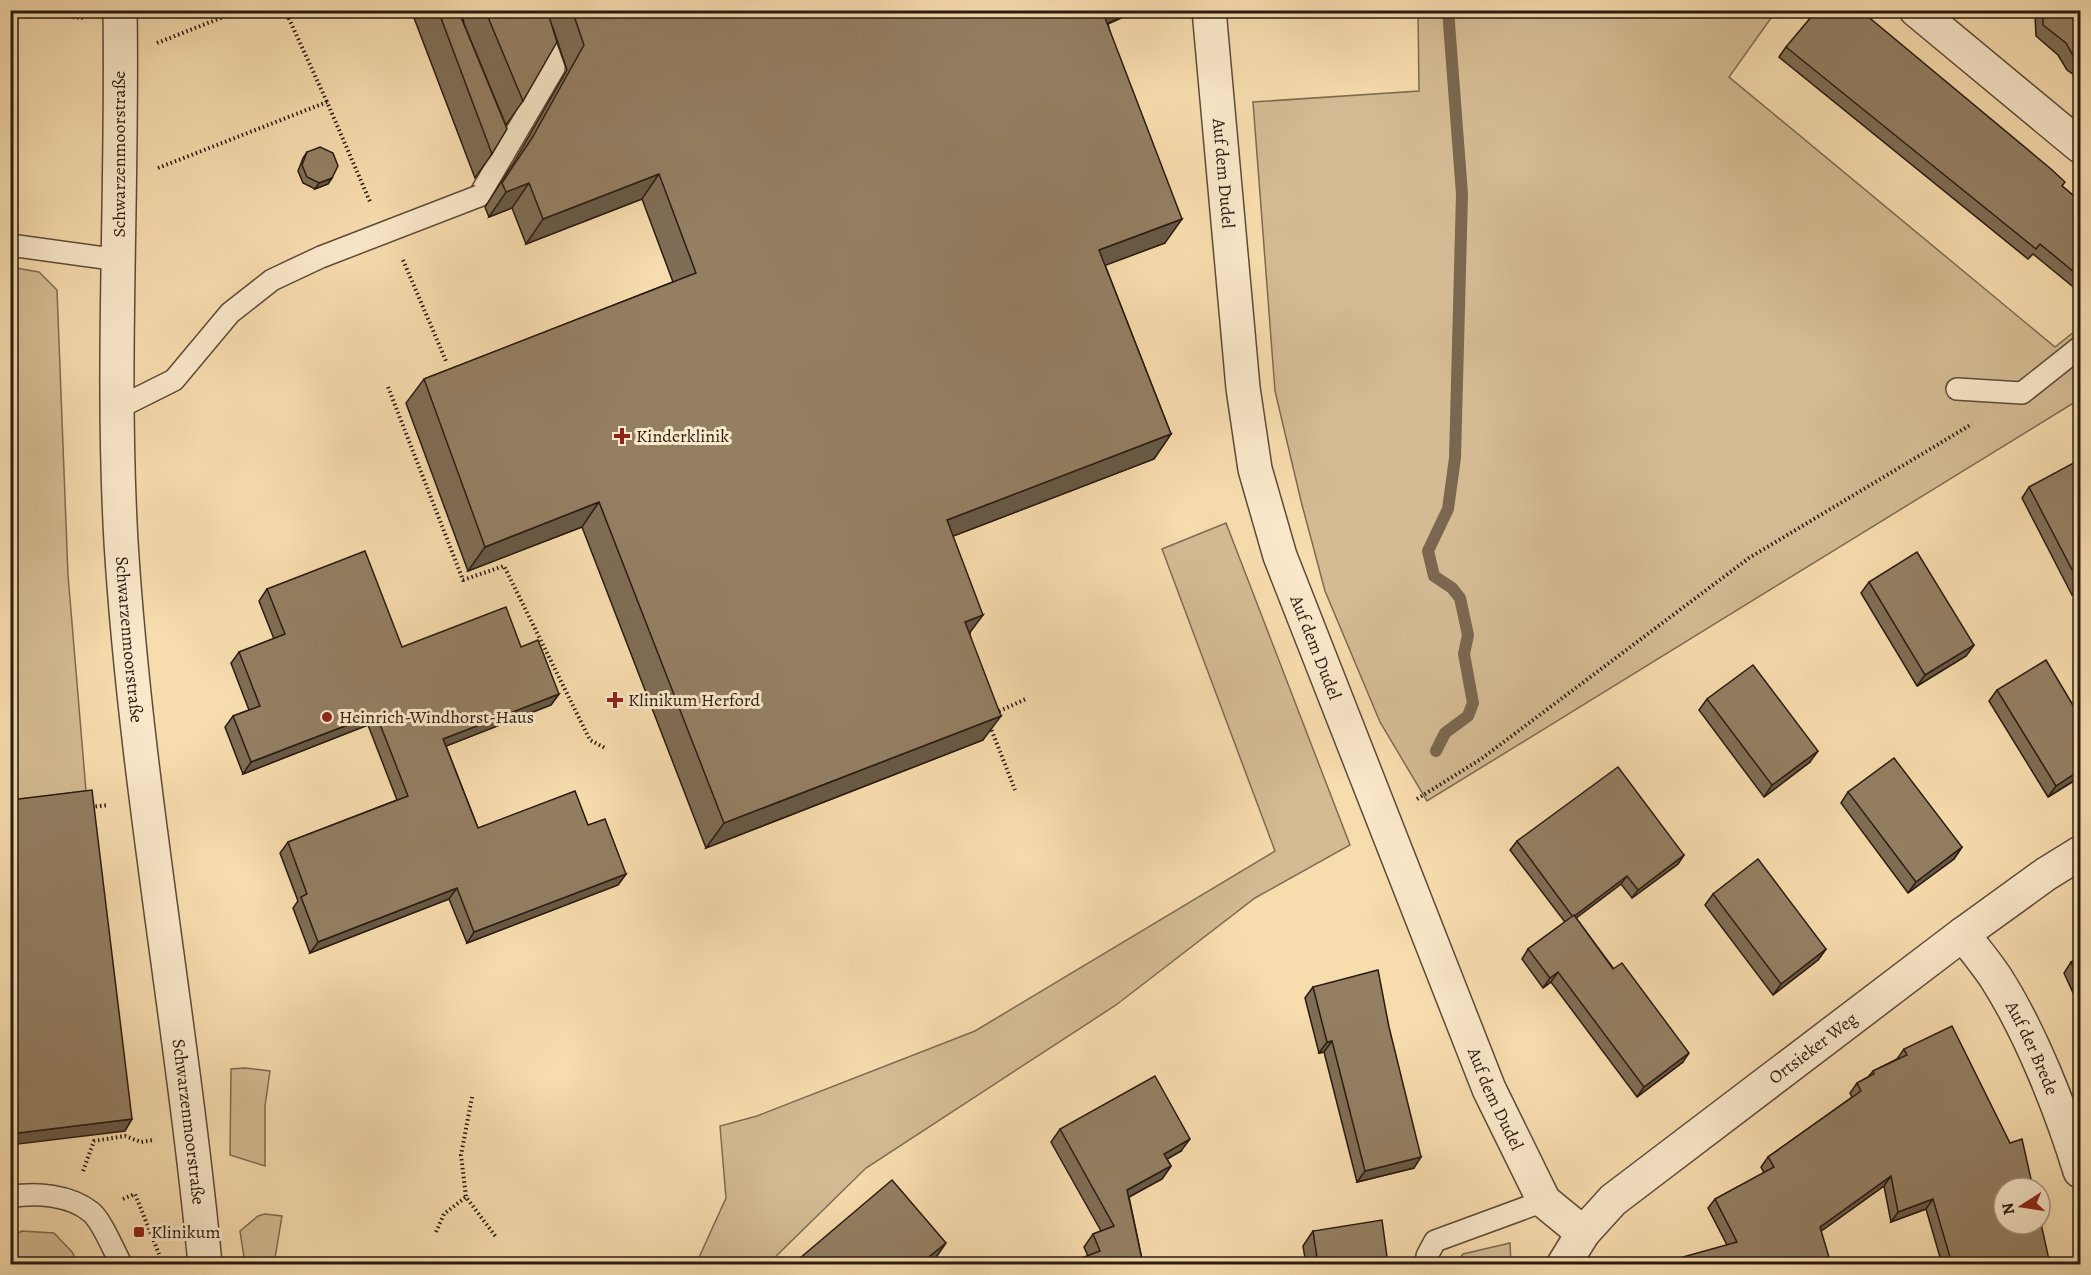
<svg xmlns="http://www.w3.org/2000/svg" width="2091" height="1275" viewBox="0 0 2091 1275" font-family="Alegreya,serif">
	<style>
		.green { fill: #d4bb93; stroke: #7e6b52; stroke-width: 1.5 }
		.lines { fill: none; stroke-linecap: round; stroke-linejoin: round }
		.stream { stroke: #7b6750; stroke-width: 12 }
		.lane-casing { stroke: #5c4b39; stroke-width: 24 }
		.street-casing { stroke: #5c4b39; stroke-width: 36 }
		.path { stroke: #291b12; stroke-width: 4; stroke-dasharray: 1.5 3; stroke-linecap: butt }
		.lane { stroke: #fae8ca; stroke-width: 21 }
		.street { stroke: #fae8ca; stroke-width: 33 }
		.lane-bridge-casing { stroke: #5c4b39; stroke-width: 24; stroke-linecap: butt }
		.lane-bridge { stroke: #fae8ca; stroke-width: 21 }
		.wall { fill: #7f6d55; stroke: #291b12; stroke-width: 1.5 }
		.shaded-wall { fill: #685945; stroke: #291b12; stroke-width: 1.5 }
		.building { fill: #947f63; stroke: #291b12; stroke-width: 1.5 }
		.poi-dot { fill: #8f2418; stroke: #fae8ca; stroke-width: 2 }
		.labels { text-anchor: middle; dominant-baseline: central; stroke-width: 6; stroke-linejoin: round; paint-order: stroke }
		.street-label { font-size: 18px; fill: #291b12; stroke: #fae8ca }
		.poi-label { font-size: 18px; fill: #291b12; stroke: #fae8ca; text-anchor: start }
	</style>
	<rect width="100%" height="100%" fill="#f7dcae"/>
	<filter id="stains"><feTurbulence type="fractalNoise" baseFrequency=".00333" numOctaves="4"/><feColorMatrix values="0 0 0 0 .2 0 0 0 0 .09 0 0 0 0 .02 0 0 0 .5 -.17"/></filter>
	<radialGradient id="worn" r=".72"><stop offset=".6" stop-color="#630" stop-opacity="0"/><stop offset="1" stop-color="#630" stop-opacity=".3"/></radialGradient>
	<!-- green -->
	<g class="green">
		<polygon points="1418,11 1776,11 1729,77 2055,347 2080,327 2080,399 1427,801 1380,722 1325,591 1301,501 1275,391 1253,102 1419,91"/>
		<polygon points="10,267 39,272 57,290 68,575 86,791 11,800"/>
		<polygon points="1226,523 1350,845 1255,898 1116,1005 866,1168 768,1264 696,1264 726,1198 720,1126 757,1116 975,1031 1275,851 1162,549"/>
		<polygon points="245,1068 270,1071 265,1106 265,1166 230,1155 231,1069"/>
		<polygon points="265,1214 282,1216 274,1264 245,1264 240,1231 258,1216"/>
		<polygon points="22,1231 54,1233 72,1252 78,1264 11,1264 11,1236"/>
		<polygon points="1510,1243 1511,1264 1455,1264 1463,1254"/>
	</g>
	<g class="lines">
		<!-- stream -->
		<polyline class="stream" points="1436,751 1445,733 1468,716 1473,703 1464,654 1468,635 1460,598 1452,588 1434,576 1428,551 1448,509 1455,458 1462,194 1448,10"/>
		<!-- lane casing -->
		<g class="lane-casing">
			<g id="lane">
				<polyline points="479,196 554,68 533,10"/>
				<polyline points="10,245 119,260"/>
				<polyline points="1957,389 2022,393 2080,347"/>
				<polyline points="116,409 174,380 230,313 272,280 321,257"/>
				<path d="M10,1197C36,1192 70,1195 91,1212C102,1221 114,1251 121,1264"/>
				<polyline points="1427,1264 1427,1256 1435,1241 1544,1201"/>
			</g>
		</g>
		<!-- street casing -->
		<g class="street-casing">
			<g id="street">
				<path id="s1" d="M120,10C123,188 111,365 121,542C136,784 182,1023 205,1264"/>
				<path id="s2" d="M1209,10L1243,388L1255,469L1280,556L1489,1089L1544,1201L1583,1233"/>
				<polyline points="1916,10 2080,146"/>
				<path id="s3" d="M1963,934C1974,949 1986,963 1996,978C2031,1033 2061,1109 2080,1171"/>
				<path id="s4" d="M1564,1264L1583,1233L1613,1200L1963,934L2046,874L2080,853"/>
			</g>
		</g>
		<!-- path -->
		<g class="path">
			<polyline points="285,10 327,102"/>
			<polyline points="10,11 83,18"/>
			<polyline points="157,43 241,10"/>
			<polyline points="158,168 327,102 371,204"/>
			<polyline points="403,260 446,361"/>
			<polyline points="388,387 463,580 504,566 590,740 605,748"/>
			<polyline points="995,713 1026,699"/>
			<polyline points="990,726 1015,790"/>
			<polyline points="1417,799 1481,759 1749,558 1972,424"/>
			<polyline points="91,807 108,805"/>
			<polyline points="472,1097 461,1155 466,1197 496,1237"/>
			<polyline points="83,1171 94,1141 125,1136 141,1142 154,1140"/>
			<polyline points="123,1199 135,1194 163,1264"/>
			<polyline points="436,1232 444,1214 466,1197"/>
		</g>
		<!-- lane -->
		<use href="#lane" class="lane"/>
		<!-- street -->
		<use href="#street" class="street"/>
		<!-- lane-bridge casing -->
		<g class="lane-bridge-casing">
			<polyline id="lane-bridge" points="321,257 479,196"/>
		</g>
		<!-- lane-bridge -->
		<use href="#lane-bridge" class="lane-bridge"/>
	</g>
	<!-- wall -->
	<g class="wall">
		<polygon points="411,10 458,10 492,154 475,178"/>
		<polygon points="462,10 1139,10 1108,24 1165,243 1105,265 1171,434 1154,459 953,536 970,633 983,740 706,848 582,527 468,571 406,403 424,379 673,282 642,199 526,244 512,208 489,217 485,207 514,162 567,70 553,28 523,101 506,125 464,24"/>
		<polygon points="2037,10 2080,10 2080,79 2067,70 2058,55 2036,36 2035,14"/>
		<polygon points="1786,47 2062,186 2080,201 2080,286 2077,290 2033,254 2028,259 1779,57"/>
		<polygon points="307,152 332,178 328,184 315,189 303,183 298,171 303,158"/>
		<polygon points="2080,463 2080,590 2072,595 2022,498 2029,487"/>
		<polygon points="1869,582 1974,645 1966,656 1917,686 1861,593"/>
		<polygon points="267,589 402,647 521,647 559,694 551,705 446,746 478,828 588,825 626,874 618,885 467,943 449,899 310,953 293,908 298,901 280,853 288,842 397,800 368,725 243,774 225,727 233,716 249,710 231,663 239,652 274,639 259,601"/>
		<polygon points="1997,690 2080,717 2080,777 2048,797 1989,701"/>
		<polygon points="1707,699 1810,762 1764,797 1699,710"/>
		<polygon points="1848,792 1962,847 1954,859 1908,893 1841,803"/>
		<polygon points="1517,841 1684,855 1678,864 1632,898 1621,884 1576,918 1683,1062 1637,1097 1551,982 1543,988 1522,959 1528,949 1565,922 1510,850"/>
		<polygon points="1713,894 1826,949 1818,960 1773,995 1705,905"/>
		<polygon points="2080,958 2080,1008 2064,973 2071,962"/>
		<polygon points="1313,987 1414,1168 1357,1182 1324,1052 1319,1053 1305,998"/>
		<polygon points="1904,1049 2050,1264 1942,1264 1926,1209 1891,1222 1884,1186 1821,1231 1727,1245 1708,1208 1715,1199 1764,1173 1761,1167 1768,1157 1852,1097 1850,1093 1857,1083 1868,1077 1873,1071 1897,1059"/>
		<polygon points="1060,1129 1181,1151 1167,1159 1171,1166 1162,1179 1129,1197 1143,1264 1088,1256 1084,1247 1093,1234 1101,1231 1051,1142"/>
		<polygon points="1313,1231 1388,1264 1306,1264 1303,1246"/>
	</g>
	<!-- shaded-wall -->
	<g class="shaded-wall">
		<polygon points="1100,10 1139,10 1084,33"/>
		<polygon points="659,174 642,199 526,244 543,219"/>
		<polygon points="332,178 328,184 315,189 319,183"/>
		<polygon points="529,183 512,208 489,217 506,192"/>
		<polygon points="1182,219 1165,243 1082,274 1099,250"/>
		<polygon points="1171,434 1154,459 930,545 947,520"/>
		<polygon points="599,502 582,527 468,571 485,547"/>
		<polygon points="2079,583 2080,583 2080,590 2072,595"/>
		<polygon points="983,615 965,639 965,622"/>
		<polygon points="1974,645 1966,656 1917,686 1925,675"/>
		<polygon points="559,694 551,705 436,750 443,739"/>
		<polygon points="376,714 368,725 243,774 251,762"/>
		<polygon points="1001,716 983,740 706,848 724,823"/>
		<polygon points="1818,751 1810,762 1764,797 1772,785"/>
		<polygon points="2080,770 2080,777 2048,797 2056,786"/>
		<polygon points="1962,847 1954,859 1908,893 1916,882"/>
		<polygon points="1684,855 1678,864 1632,898 1638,890"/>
		<polygon points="626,874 618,885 467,943 474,932"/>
		<polygon points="1627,876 1621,884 1567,925 1573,917"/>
		<polygon points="457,888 449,899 310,953 318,942"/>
		<polygon points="1826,949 1818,960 1773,995 1781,984"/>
		<polygon points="1558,972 1551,982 1543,988 1550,978"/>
		<polygon points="1332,1041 1324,1052 1319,1053 1327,1042"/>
		<polygon points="1689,1053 1683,1062 1637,1097 1644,1087"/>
		<polygon points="132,1119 125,1131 10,1145 10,1134"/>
		<polygon points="1190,1139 1181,1151 1155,1166 1164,1154"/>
		<polygon points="1421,1157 1414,1168 1357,1182 1365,1171"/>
		<polygon points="1171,1166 1162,1179 1118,1203 1127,1190"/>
		<polygon points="1891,1176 1884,1186 1813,1237 1820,1227"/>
		<polygon points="1933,1199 1926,1209 1891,1222 1898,1212"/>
		<polygon points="946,1243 935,1259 928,1264 920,1264"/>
	</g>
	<!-- building -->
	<g class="building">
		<polygon points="438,10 458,10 507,129 492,154"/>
		<polygon points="485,10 547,10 557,42 523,101"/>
		<polygon points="572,10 1102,10 1182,219 1099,250 1171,434 947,520 983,615 965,622 1001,716 724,823 599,502 485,547 424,379 696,273 659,174 543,219 529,183 506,192 502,183 532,138 584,45"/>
		<polygon points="1817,10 1860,10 2051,169 2065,182 2062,186 2080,201 2080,277 2040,244 2036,249 1786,47"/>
		<polygon points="2043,10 2080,10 2080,63 2075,59 2066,43 2043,25"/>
		<polygon points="320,147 333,153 338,166 332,178 319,183 307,177 302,165 307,152"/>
		<polygon points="2079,460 2080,463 2080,583 2079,583 2029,487"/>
		<polygon points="365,551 402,647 506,607 521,647 538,640 559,694 443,739 478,828 575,791 588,825 605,819 626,874 474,932 457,888 318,942 301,897 307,894 288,842 408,796 376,714 251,762 233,716 260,706 239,652 285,634 267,589"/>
		<polygon points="1917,552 1974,645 1925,675 1869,582"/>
		<polygon points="2046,660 2080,717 2080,770 2056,786 1997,690"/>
		<polygon points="1753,665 1818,751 1772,785 1707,699"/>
		<polygon points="1894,758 1962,847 1916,882 1848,792"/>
		<polygon points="1618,767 1684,855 1638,890 1627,876 1573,917 1517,841"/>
		<polygon points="92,790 132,1119 10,1134 10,799 11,800"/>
		<polygon points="1758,859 1826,949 1781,984 1713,894"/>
		<polygon points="1574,915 1613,969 1622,963 1689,1053 1644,1087 1558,972 1550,978 1528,949"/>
		<polygon points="2080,958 2080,983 2071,962"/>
		<polygon points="1378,970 1389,1027 1421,1157 1365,1171 1332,1041 1327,1042 1313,987"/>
		<polygon points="1952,1026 2010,1143 2022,1139 2033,1188 2004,1188 2004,1224 2040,1224 2040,1219 2050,1264 1952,1264 1933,1199 1898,1212 1891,1176 1820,1227 1831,1264 1658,1264 1737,1242 1715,1199 1774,1167 1768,1157 1861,1091 1857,1083 1874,1074 1873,1071 1907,1055 1904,1049"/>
		<polygon points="1155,1076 1190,1139 1164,1154 1171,1166 1127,1190 1143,1264 1066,1264 1100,1251 1093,1234 1114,1226 1060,1129"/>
		<polygon points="892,1180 946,1243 920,1264 793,1264"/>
		<polygon points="1382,1220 1388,1264 1318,1264 1313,1231"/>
	</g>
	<!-- markers -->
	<g class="poi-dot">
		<path d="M619 427h6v6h6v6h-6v6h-6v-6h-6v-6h6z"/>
		<path d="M612 691h6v6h6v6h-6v6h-6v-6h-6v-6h6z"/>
		<circle cx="327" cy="717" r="6"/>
		<rect x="133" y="1226" width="12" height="12" rx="3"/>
	</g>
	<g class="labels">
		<!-- street labels -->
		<g class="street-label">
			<text transform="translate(119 154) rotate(-90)">Schwarzenmoorstraße</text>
			<text stroke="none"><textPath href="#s2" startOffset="164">Auf dem Dudel</textPath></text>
			<text stroke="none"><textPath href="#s1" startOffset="630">Schwarzenmoorstraße</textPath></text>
			<text stroke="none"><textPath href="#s2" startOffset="650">Auf dem Dudel</textPath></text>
			<text stroke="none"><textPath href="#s3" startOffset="134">Auf der Brede</textPath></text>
			<text stroke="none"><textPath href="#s4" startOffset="332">Ortsieker Weg</textPath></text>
			<text stroke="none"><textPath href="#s2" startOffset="1136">Auf dem Dudel</textPath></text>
			<text stroke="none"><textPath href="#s1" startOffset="1116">Schwarzenmoorstraße</textPath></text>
		</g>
		<!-- poi labels -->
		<g class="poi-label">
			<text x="636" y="436">Kinderklinik</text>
			<text x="628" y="700">Klinikum Herford</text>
			<text x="339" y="717">Heinrich-Windhorst-Haus</text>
			<text x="151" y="1232">Klinikum</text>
		</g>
	</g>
	<!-- margin -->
	<rect width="2091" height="1275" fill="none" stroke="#f7dcae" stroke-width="36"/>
	<rect x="12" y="12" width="2067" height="1251" fill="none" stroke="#291b12" stroke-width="3"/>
	<rect x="18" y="18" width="2055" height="1239" fill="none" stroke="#291b12" stroke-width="1.5"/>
	<!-- north arrow -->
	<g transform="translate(2022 1206) rotate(258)"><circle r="28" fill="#fae8ca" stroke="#a69680" stroke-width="1.5"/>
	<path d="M0-4.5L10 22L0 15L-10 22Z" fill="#8f2418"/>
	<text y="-9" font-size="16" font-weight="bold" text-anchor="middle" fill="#291b12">N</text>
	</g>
	<rect width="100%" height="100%" filter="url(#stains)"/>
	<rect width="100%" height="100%" fill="url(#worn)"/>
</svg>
